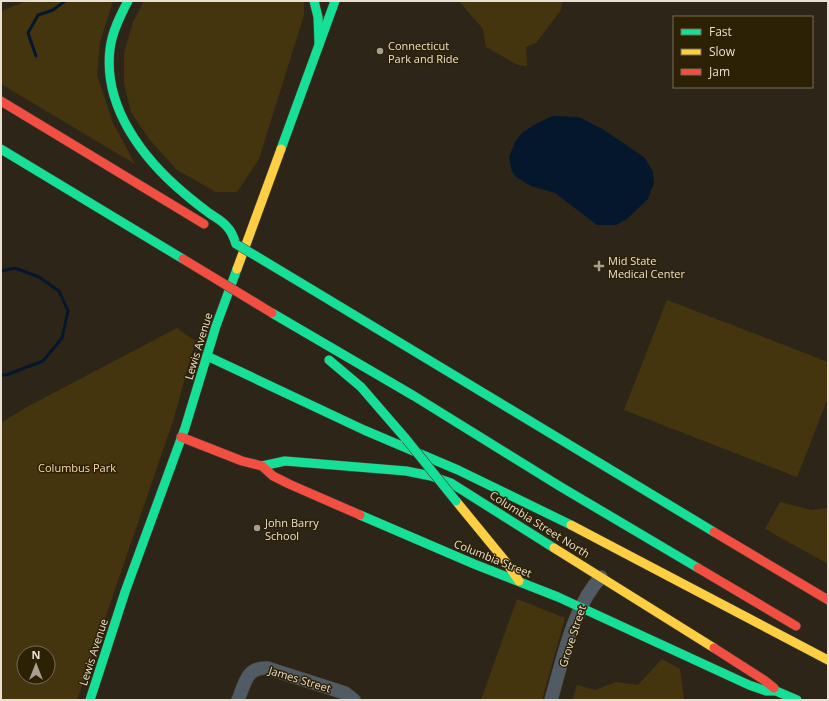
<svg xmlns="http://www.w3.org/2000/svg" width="829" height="701" viewBox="0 0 829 701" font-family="'Open Sans',sans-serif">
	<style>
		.green { fill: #45350f; fill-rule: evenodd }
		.water { fill: #04172d }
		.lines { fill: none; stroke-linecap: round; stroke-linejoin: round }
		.stream { stroke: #04172d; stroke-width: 3 }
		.street-casing { stroke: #494337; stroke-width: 14 }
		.fast-casing { stroke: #494337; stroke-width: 10 }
		.slow-casing { stroke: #494337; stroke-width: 10 }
		.jam-casing { stroke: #494337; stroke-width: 10 }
		.street { stroke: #505b64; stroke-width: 13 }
		.fast { stroke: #16e098; stroke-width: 9 }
		.slow { stroke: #ffcf43; stroke-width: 9 }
		.jam { stroke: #f24e42; stroke-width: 9 }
		.fast-bridge-casing { stroke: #494337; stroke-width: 10; stroke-linecap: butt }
		.jam-bridge-casing { stroke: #494337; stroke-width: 10; stroke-linecap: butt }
		.fast-bridge { stroke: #16e098; stroke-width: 9 }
		.jam-bridge { stroke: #f24e42; stroke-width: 9 }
		.poi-dot { fill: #a79f90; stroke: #2c2005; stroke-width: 1.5 }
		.labels { text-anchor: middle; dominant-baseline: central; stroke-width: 3; stroke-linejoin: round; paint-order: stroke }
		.poi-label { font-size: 11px; fill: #e9e0d1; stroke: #2c2005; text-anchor: start }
		.street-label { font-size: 11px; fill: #e9e0d1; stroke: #2c2005 }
		.park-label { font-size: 11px; fill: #fbdda4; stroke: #2c2005 }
	</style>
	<rect width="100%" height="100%" fill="#2d2618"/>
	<!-- green -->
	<g class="green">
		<polygon points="27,1 113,1 100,42 97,75 113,123 135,164 1,84 1,11"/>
		<polygon points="144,1 304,1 304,15 259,159 237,192 216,192 177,170 149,139 131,112 124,83 124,53 133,22"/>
		<polygon points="459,1 562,1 561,10 536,43 526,47 527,66 518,65 486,47 483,29"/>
		<polygon points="667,300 828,362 828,398 797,477 624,410"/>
		<path d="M177,328L195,341L174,418L77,700H1V423L25,408ZM24,653H48V677H24Z"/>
		<polygon points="780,502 811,510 828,508 828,564 765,529"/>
		<polygon points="517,599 565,618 542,700 481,700"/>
		<polygon points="662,659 680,669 684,700 572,700 577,685 595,690 616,682 638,685"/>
	</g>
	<!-- water -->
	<polygon class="water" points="552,116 578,117 583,119 604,130 645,158 653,172 654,183 648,199 627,219 616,225 597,225 555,193 531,186 516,177 512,172 509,157 515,142 522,133 532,126"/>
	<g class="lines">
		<!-- stream -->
		<g class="stream">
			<polyline points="36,56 28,33 38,15 53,10 65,1"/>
			<polyline points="1,271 15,268 39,277 59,291 68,311 62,338 43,361 6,375 1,375"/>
		</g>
		<!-- street casing -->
		<g class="street-casing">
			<g id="street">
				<path d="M238,700C245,684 246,667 267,668L345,693L354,700"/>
				<path d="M551,700C563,660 572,608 601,577"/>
			</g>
		</g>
		<!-- fast casing -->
		<g class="fast-casing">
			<g id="fast">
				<path d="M128,1C120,16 112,32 110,49C103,107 143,159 185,194C193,201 201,207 209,213C216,218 223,221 228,228C232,232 234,238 236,244"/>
				<polyline points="314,1 318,17 319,44"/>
				<polyline points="1,149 183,259"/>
				<polyline points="281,149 335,1"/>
				<polyline points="311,289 714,532"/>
				<polyline points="272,313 414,396 561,487 698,568"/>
				<polyline points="207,356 364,430 458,470 571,525"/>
				<polyline points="329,360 361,387 406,439"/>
				<polyline points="262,466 285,461 406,471 431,476 451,483 554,548"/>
				<polyline points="360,515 474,564 558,597 749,685 766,691 776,691 797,700"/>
				<polyline points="90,700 125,592 185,428 216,326 237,269"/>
			</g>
		</g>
		<!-- slow casing -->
		<g class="slow-casing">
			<g id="slow">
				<polyline points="237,269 281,149"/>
				<polyline points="456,501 506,562 519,581"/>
				<polyline points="571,525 828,660"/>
				<polyline points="554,548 714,648"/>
			</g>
		</g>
		<!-- jam casing -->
		<g class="jam-casing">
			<g id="jam">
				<polyline points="1,101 204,224"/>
				<polyline points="181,437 242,461 262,466 273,476 289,484 360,515"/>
				<polyline points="714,532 828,600"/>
				<polyline points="698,568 796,626"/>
				<polyline points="714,648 764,680 774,688"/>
			</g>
		</g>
		<!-- street -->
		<use href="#street" class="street"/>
		<!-- fast -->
		<use href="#fast" class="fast"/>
		<!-- slow -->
		<use href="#slow" class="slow"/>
		<!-- jam -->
		<use href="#jam" class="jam"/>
		<!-- fast-bridge casing -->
		<g class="fast-bridge-casing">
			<g id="fast-bridge">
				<polyline points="236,244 311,289"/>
				<polyline points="406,439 456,501"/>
			</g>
		</g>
		<!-- jam-bridge casing -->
		<g class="jam-bridge-casing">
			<polyline id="jam-bridge" points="183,259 272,313"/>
		</g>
		<!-- fast-bridge -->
		<use href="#fast-bridge" class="fast-bridge"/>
		<!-- jam-bridge -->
		<use href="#jam-bridge" class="jam-bridge"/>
	</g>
	<!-- markers -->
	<g class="poi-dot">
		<circle cx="380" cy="51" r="4"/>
		<path d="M597 260h4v4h4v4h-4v4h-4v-4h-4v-4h4z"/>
		<circle cx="257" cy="528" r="4"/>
	</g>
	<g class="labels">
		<!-- poi labels -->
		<g class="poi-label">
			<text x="388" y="45">Connecticut<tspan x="388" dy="13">Park and Ride</tspan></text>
			<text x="608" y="260">Mid State<tspan x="608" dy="13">Medical Center</tspan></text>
			<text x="265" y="522">John Barry<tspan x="265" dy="13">School</tspan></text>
		</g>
		<!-- street labels -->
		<g class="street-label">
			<text transform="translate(198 346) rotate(-73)">Lewis Avenue</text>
			<text transform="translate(540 524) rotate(32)">Columbia Street North</text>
			<text transform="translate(493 558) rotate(22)">Columbia Street</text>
			<text transform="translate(572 636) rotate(-72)">Grove Street</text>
			<text transform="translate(93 652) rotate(-72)">Lewis Avenue</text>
			<text transform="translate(300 679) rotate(17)">James Street</text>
		</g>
		<!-- park labels -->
		<g class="park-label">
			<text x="77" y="467">Columbus Park</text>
		</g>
	</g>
	<!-- border -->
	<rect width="829" height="701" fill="none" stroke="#e9e0d1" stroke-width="4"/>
	<!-- legend -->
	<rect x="673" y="16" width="140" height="72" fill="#2c2005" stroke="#786d57"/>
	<rect x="681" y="29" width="20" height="6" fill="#16e098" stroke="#786d57"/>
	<text x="709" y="36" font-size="12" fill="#e9e0d1">Fast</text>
	<rect x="681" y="49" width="20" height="6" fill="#ffcf43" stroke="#786d57"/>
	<text x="709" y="56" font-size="12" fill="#e9e0d1">Slow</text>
	<rect x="681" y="69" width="20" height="6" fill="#f24e42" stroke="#786d57"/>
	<text x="709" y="76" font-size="12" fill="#e9e0d1">Jam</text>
	<!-- north arrow -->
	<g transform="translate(36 665)"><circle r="19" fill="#2c2005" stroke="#786d57"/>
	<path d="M0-3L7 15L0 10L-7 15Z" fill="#a79f90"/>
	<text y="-6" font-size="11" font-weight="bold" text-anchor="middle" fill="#e9e0d1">N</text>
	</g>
</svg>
